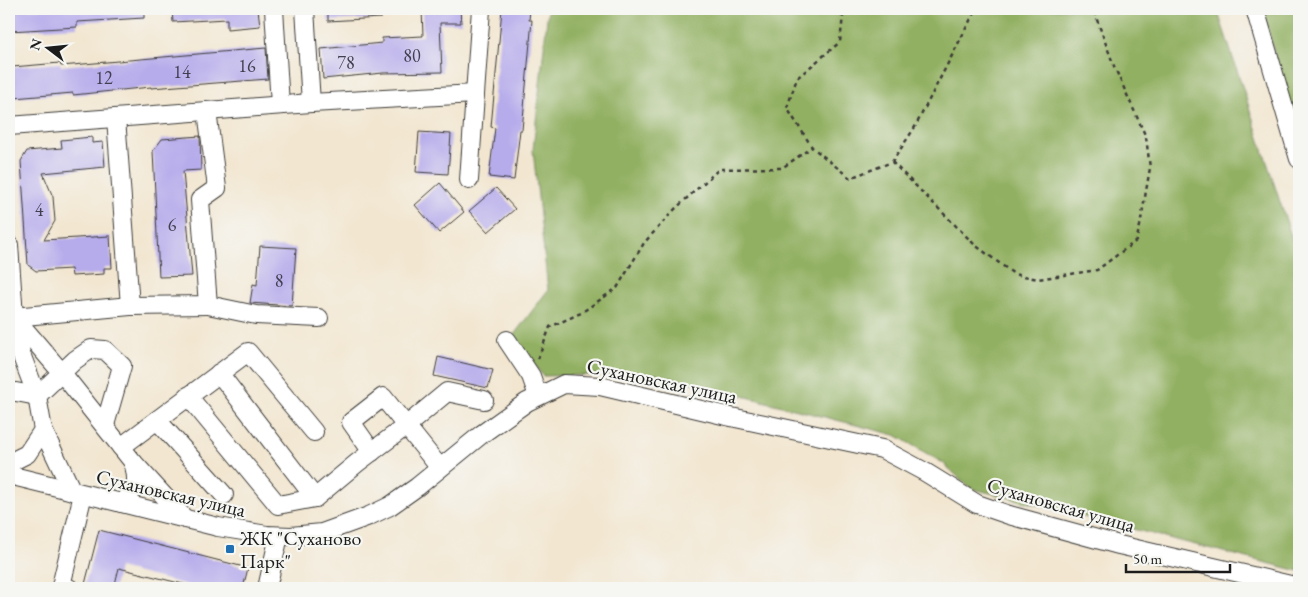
<svg xmlns="http://www.w3.org/2000/svg" width="1308" height="597" viewBox="0 0 1308 597" font-family="'EB Garamond',serif">
	<style>
		.forest { fill: #92b062; stroke: #57663f }
		.building { fill: #b6abeb }
		.lines { fill: none; stroke-linecap: round; stroke-linejoin: round }
		.minor-casing { stroke: #3c3a37; stroke-width: 20 }
		.path { stroke: #3c3a37; stroke-width: 2.5; stroke-dasharray: 4 4; stroke-linecap: butt }
		.minor { stroke: #fff; stroke-width: 18 }
		.poi-dot { fill: #1f6fb2; stroke: #f6f6f2; stroke-width: 2 }
		.labels { text-anchor: middle; dominant-baseline: central; stroke-width: 4.5; stroke-linejoin: round; paint-order: stroke }
		.number-label { font-size: 18px; fill: #424050 }
		.street-label { font-size: 20px; fill: #1c1c1c; stroke: #f6f6f2 }
		.poi-label { font-size: 20px; fill: #1c1c1c; stroke: #f6f6f2; text-anchor: start }
	</style>
	<rect width="100%" height="100%" fill="#f6f6f2"/>
	<filter id="ink" filterUnits="userSpaceOnUse"><feTurbulence type="fractalNoise" baseFrequency=".02" numOctaves="2"/><feDisplacementMap in="SourceGraphic" scale="10" xChannelSelector="R" yChannelSelector="G"/><feConvolveMatrix kernelMatrix="1 2 1 2 8 2 1 2 1" color-interpolation-filters="sRGB"/></filter>
	<filter id="wash" filterUnits="userSpaceOnUse"><feTurbulence type="fractalNoise" baseFrequency=".0096" numOctaves="4" result="noise"/><feDisplacementMap in="SourceGraphic" scale="20" xChannelSelector="R" yChannelSelector="G"/><feGaussianBlur stdDeviation="1.12" result="paint"/><feColorMatrix in="noise" values="0 0 0 0 0 0 0 0 0 0 0 0 0 0 0 0 0 1.4 0 .05"/><feComposite in="paint" operator="in"/></filter>
	<g filter="url(#wash)">
		<rect width="100%" height="100%" fill="#f2e6d0"/>
		<!-- forest -->
		<g class="forest">
			<polygon points="548,9 1217,9 1299,260 1299,571 970,488 943,463 895,435 657,374 543,376 513,336 548,290 533,150"/>
			<polygon points="1262,9 1299,9 1299,143"/>
		</g>
		<g id="blocks">
			<!-- building -->
			<g class="building">
				<polygon points="9,9 144,9 144,18 77,22 77,27 10,31"/>
				<polygon points="172,9 258,9 260,26 227,29 227,19 173,22"/>
				<polygon points="328,9 380,9 381,18 328,21"/>
				<polygon points="422,9 460,9 461,23 440,23 442,72 383,73 323,79 321,49 382,43 382,38 423,36"/>
				<polygon points="502,9 530,9 529,20 532,20 522,130 520,130 514,180 489,177 495,128 491,127"/>
				<polygon points="266,48 268,79 151,88 151,87 73,95 73,93 14,98 12,67 60,63 61,66"/>
				<polygon points="419,132 451,134 448,174 416,172"/>
				<polygon points="200,136 201,170 183,171 192,276 159,277 153,151 162,139"/>
				<polygon points="92,137 92,143 103,142 105,167 43,173 53,197 55,221 44,240 110,236 112,268 104,268 104,274 72,276 71,269 36,271 28,265 21,161 27,151 62,148 61,140"/>
				<polygon points="440,183 464,212 439,233 415,205"/>
				<polygon points="496,188 515,209 488,232 469,211"/>
				<polygon points="260,246 296,248 292,306 250,303 253,284 257,285"/>
				<polygon points="438,357 493,370 488,388 434,376"/>
				<polygon points="99,530 248,568 243,588 199,588 119,568 114,588 100,588 85,584"/>
			</g>
		</g>
	</g>
	<g filter="url(#ink)">
		<use href="#blocks" fill-opacity="0" stroke="#3c3a37" stroke-width="1"/>
		<g class="lines">
			<!-- minor casing -->
			<g class="minor-casing">
				<g id="minor">
					<polyline points="274,9 280,105"/>
					<polyline points="305,9 311,103"/>
					<polyline points="1255,9 1299,159"/>
					<polyline points="116,118 130,306"/>
					<polyline points="9,126 311,103 475,94"/>
					<polyline points="469,180 481,9"/>
					<polyline points="9,245 14,317 21,354 37,396 43,430 27,454 9,463"/>
					<polyline points="208,305 256,315 319,318"/>
					<polyline points="14,317 130,306 208,305 200,200 217,188 207,111"/>
					<polyline points="14,317 62,373 133,462 185,519"/>
					<polyline points="507,340 531,376 538,396"/>
					<polyline points="219,373 315,498"/>
					<polyline points="9,392 16,392 37,396"/>
					<polyline points="37,396 75,360 91,349 105,350 122,366 105,425"/>
					<polyline points="188,396 278,505 315,498 357,463 406,426 447,392 484,400"/>
					<polyline points="157,420 224,495"/>
					<polyline points="43,430 72,491"/>
					<polyline points="121,447 248,352 314,432"/>
					<polyline points="372,452 351,422 383,397 440,468"/>
					<polyline points="9,475 218,527 267,535 291,536 322,533 369,516 390,506 417,487 482,434 527,402 564,384 600,386 731,417 882,449 925,472 977,504 1009,515 1119,545 1299,587"/>
					<path d="M121,503C137,489 139,483 133,462"/>
					<polyline points="69,588 61,586 83,494"/>
					<polyline points="267,588 279,536"/>
				</g>
			</g>
			<!-- path -->
			<g class="path">
				<polyline points="826,9 843,16 840,42 797,78 787,108 812,147 850,178 892,162 915,127 976,9"/>
				<polyline points="892,162 975,245 1014,274 1038,279 1097,270 1136,241 1140,226 1150,168 1146,137 1114,66 1093,9"/>
				<polyline points="538,359 550,327 581,313 617,288 644,243 675,209 719,169 782,168 812,147"/>
			</g>
			<!-- minor -->
			<use href="#minor" class="minor"/>
		</g>
	</g>
	<!-- markers -->
	<rect class="poi-dot" x="225" y="544" width="10" height="10" rx="2.5"/>
	<g class="labels">
		<!-- number labels -->
		<g class="number-label">
			<text x="412" y="55">80</text>
			<text x="346" y="62">78</text>
			<text x="247" y="65">16</text>
			<text x="182" y="71">14</text>
			<text x="104" y="77">12</text>
			<text x="39" y="209">4</text>
			<text x="172" y="224">6</text>
			<text x="279" y="280">8</text>
		</g>
		<!-- street labels -->
		<g class="street-label">
			<text transform="translate(662 381) rotate(12)">Сухановская улица</text>
			<text transform="translate(171 493) rotate(13)">Сухановская улица</text>
			<text transform="translate(1061 505) rotate(16)">Сухановская улица</text>
		</g>
		<!-- poi labels -->
		<g class="poi-label">
			<text x="240" y="538">ЖК "Суханово<tspan x="240" dy="23">Парк"</tspan></text>
		</g>
	</g>
	<!-- margin -->
	<rect width="1308" height="597" fill="none" stroke="#f6f6f2" stroke-width="30"/>
	<!-- north arrow -->
	<g transform="translate(48 48) rotate(286)" stroke="#f6f6f2" stroke-width="4" paint-order="stroke">
	<path d="M0-4L9 19L0 12L-9 19Z" fill="#1c1c1c"/>
	<text y="-8" font-size="14" font-weight="bold" text-anchor="middle" fill="#1c1c1c">N</text>
	</g>
	<!-- scale -->
	<path d="M1126 564v8h104v-8" fill="none" stroke="#1c1c1c" stroke-width="2.5"/>
	<text x="1133" y="564" font-size="15" fill="#1c1c1c" stroke="#f6f6f2" stroke-width="4" paint-order="stroke">50 m</text>
</svg>
